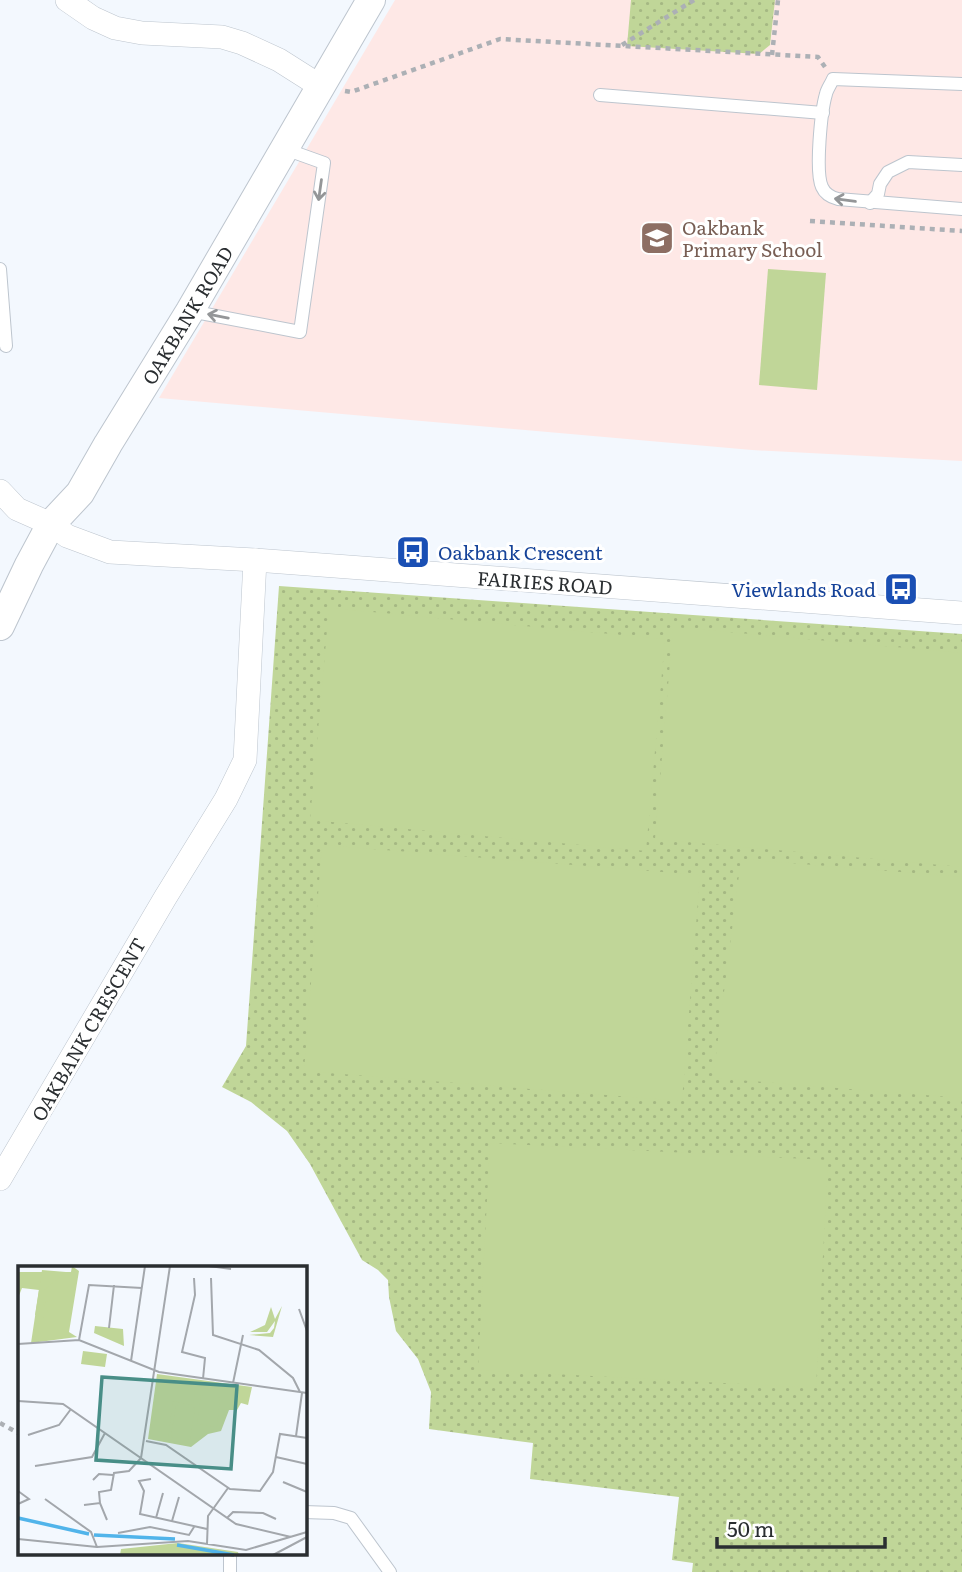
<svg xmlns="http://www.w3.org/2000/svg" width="962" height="1572" viewBox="0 0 962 1572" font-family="Literata,serif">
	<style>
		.education { fill: #fee8e6 }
		.grass { fill: url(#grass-dots) }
		.garden { fill: #c0d698 }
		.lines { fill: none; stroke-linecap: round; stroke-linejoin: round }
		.service-casing { stroke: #bdc5ce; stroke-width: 14 }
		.minor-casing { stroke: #bdc5ce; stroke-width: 24 }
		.tertiary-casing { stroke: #bdc5ce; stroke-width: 30 }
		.path { stroke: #acb0b5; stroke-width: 4.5; stroke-dasharray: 5 5; stroke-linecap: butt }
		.service { stroke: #fff; stroke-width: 12 }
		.minor { stroke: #fff; stroke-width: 23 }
		.tertiary { stroke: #fff; stroke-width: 28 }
		.oneway { stroke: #949698 }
		.labels { text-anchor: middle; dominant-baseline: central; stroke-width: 6; stroke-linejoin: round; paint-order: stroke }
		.education-label { font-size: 19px; fill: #785e54; stroke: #fff; text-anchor: start }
		.street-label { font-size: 19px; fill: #2a2e31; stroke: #fff }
		.transit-label { font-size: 19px; fill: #164399; stroke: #fff; text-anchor: start }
		.inset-river { fill: none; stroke: #51b4ea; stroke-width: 3.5 }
		.inset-road { fill: none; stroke: #a3a7ac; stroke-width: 2 }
		.view { fill: #488e87; fill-opacity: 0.15; stroke: #488e87; stroke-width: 3.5 }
		.inset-edge { fill: none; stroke: #2a2e31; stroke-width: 3.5 }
	</style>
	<defs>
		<pattern id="grass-dots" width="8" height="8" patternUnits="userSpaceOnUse" patternTransform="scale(1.75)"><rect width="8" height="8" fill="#c0d698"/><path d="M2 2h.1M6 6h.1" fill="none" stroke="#a5b883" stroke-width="1.8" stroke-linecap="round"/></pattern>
	</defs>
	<rect width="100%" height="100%" fill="#f3f8fe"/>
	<!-- education -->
	<polygon class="education" points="395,0 962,0 962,461 752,450 159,398"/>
	<!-- grass -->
	<g class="grass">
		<polygon points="631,0 775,0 770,45 759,54 627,46"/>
		<polygon points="279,586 962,634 962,1572 692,1572 693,1563 672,1560 679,1497 530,1479 533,1443 429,1429 431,1392 418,1359 396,1331 389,1297 388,1280 378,1270 362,1260 310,1164 287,1131 251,1102 222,1087 246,1046"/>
	</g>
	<!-- garden -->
	<g class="garden">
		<polygon points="768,269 826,273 817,390 759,385"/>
		<polygon points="329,608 665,639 646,851 310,820"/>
		<polygon points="673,627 962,653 962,867 655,839"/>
		<polygon points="322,845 700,875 682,1101 304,1071"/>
		<polygon points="741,859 962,877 962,1098 713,1078"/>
		<polygon points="490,1143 828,1160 816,1388 478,1370"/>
	</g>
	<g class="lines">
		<!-- service casing -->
		<g class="service-casing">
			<g id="service">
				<path d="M962,84L833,79C831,84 827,89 826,94C821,111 815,172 822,187C825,194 830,197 838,199L962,209"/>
				<polyline points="600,95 823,113"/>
				<polyline points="870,203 878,194 880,184 888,172 908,162 962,165"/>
				<polyline points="0,269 6,346"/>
				<polyline points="190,311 300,332 324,163 285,149"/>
				<polyline points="304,1512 334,1513 351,1518 390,1572"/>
				<polyline points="230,1572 230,1553"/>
			</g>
		</g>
		<!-- minor casing -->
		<g class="minor-casing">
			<g id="minor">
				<polyline points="67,0 93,18 115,28 142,33 222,37 242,43 279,60 320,86"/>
				<polyline points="0,491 17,509 51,524 67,536 110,552 255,560 962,613"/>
				<polyline points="0,1179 165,898 226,799 245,760 255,560"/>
			</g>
		</g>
		<!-- tertiary casing -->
		<g class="tertiary-casing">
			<polyline id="tertiary" points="0,626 29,565 51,524 80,493 108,444 190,311 371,0"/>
		</g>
		<!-- path -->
		<g class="path">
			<polyline points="622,45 694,0"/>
			<polyline points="772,55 778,0"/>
			<polyline points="345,91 351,92 500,39 818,57 825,67"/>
			<polyline points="810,221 962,231"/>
			<polyline points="0,1423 18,1433"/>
		</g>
		<!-- service -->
		<use href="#service" class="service"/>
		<!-- minor -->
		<use href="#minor" class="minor"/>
		<!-- tertiary -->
		<use href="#tertiary" class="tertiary"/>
	</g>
	<!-- one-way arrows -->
	<defs><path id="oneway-shaft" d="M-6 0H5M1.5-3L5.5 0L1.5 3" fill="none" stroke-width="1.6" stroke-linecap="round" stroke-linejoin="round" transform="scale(1.75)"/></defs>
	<g class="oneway">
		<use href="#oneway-shaft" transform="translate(320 190) rotate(98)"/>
		<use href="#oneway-shaft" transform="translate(845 200) rotate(-172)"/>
		<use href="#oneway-shaft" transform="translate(218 316) rotate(-169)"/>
	</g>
	<!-- icons -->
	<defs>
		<g id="school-square" transform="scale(1.75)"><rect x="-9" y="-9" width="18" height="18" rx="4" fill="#8d6e63" stroke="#fff"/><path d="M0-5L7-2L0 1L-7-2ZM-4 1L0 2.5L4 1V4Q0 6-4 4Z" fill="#fff"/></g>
		<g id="bus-square" transform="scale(1.75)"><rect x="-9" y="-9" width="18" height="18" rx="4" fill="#1a4fb4" stroke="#fff"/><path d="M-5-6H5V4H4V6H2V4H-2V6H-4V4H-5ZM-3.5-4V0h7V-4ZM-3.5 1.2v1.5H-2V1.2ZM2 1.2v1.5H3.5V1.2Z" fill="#fff"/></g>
	</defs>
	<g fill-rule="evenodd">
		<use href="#school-square" x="657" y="238"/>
		<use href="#bus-square" x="413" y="552"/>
		<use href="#bus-square" x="901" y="589"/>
	</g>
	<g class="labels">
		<!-- education labels -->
		<g class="education-label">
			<text x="682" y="227">Oakbank<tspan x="682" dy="22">Primary School</tspan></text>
		</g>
		<!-- street labels -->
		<g class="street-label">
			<text transform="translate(187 315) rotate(-59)">OAKBANK ROAD</text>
			<text transform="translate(545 582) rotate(4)">FAIRIES ROAD</text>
			<text transform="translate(88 1029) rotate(-60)">OAKBANK CRESCENT</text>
		</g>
		<!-- transit labels -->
		<g class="transit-label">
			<text x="438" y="552">Oakbank Crescent</text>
			<text x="876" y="589" text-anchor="end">Viewlands Road</text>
		</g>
	</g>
	<!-- overview -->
	<g transform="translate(18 1266)">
		<rect width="289" height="289" fill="#f3f8fe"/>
		<path d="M54,0L61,5L51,66L59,71L13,77L21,24L4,22L0,32V6H53ZM77,60L105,63L106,80L76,67ZM139,108L234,121L230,139L223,137L219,144H211L203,165L190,168L173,181L130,173Z" fill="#c0d698"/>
		<path d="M24,4L48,6L26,24L38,25L36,33L25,37L31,48L27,52L17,49ZM264,40L255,71L231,69L252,67L256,62L257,55L249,66H232L247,59L253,41L257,53Z" fill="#c0d698"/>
		<path d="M65,85L89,88L87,101L63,98ZM141,111L178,116L175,139L155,135L150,172L132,169ZM183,129L202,132L199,161L179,158ZM158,139L177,142L172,174L153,171ZM160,277L220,286L221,289H102L103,283Z" fill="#c0d698"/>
		<path class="inset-river" d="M0,252L71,268M76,269L157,273M159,279L216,289"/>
		<path class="inset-road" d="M191,0L213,3M176,12L177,29L164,86L187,92L185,113M193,12L195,69L241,84L275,112L282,126M281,43L289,65M91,62L96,19M61,74L71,19L124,22M0,78L61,74L141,106L289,127M113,95L127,0M215,117L225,69M0,135L45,138L218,258L273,271M10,169L41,159L53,143M278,170L284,127M128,175L148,179L212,223L242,225L255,206L262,168L289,172M258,191L289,198M123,192L152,0M17,200L74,191L87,167M133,213L121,215L126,225L122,248L189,263M75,214L81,208L95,209M265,216L289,226M0,225L11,233L0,238M27,233L73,266L79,281M82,237L81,226L93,224L96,207L111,205L123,192M66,239L82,237L89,254M138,252L145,227M209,252L215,246L245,247L258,253M154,255L161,231M100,267L132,261L171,269L176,261M0,273L79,281L170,275L228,284L289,266M189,278L190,250L210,222M255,289L289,271"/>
		<path class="view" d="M84,111L219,120L213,203L78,194Z"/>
		<rect width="289" height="289" class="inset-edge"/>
	</g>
	<!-- scale -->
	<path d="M717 1537v10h168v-10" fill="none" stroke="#2a2e31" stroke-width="3.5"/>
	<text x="727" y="1537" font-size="21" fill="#2a2e31" stroke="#ffffff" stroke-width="5" paint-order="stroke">50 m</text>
</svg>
